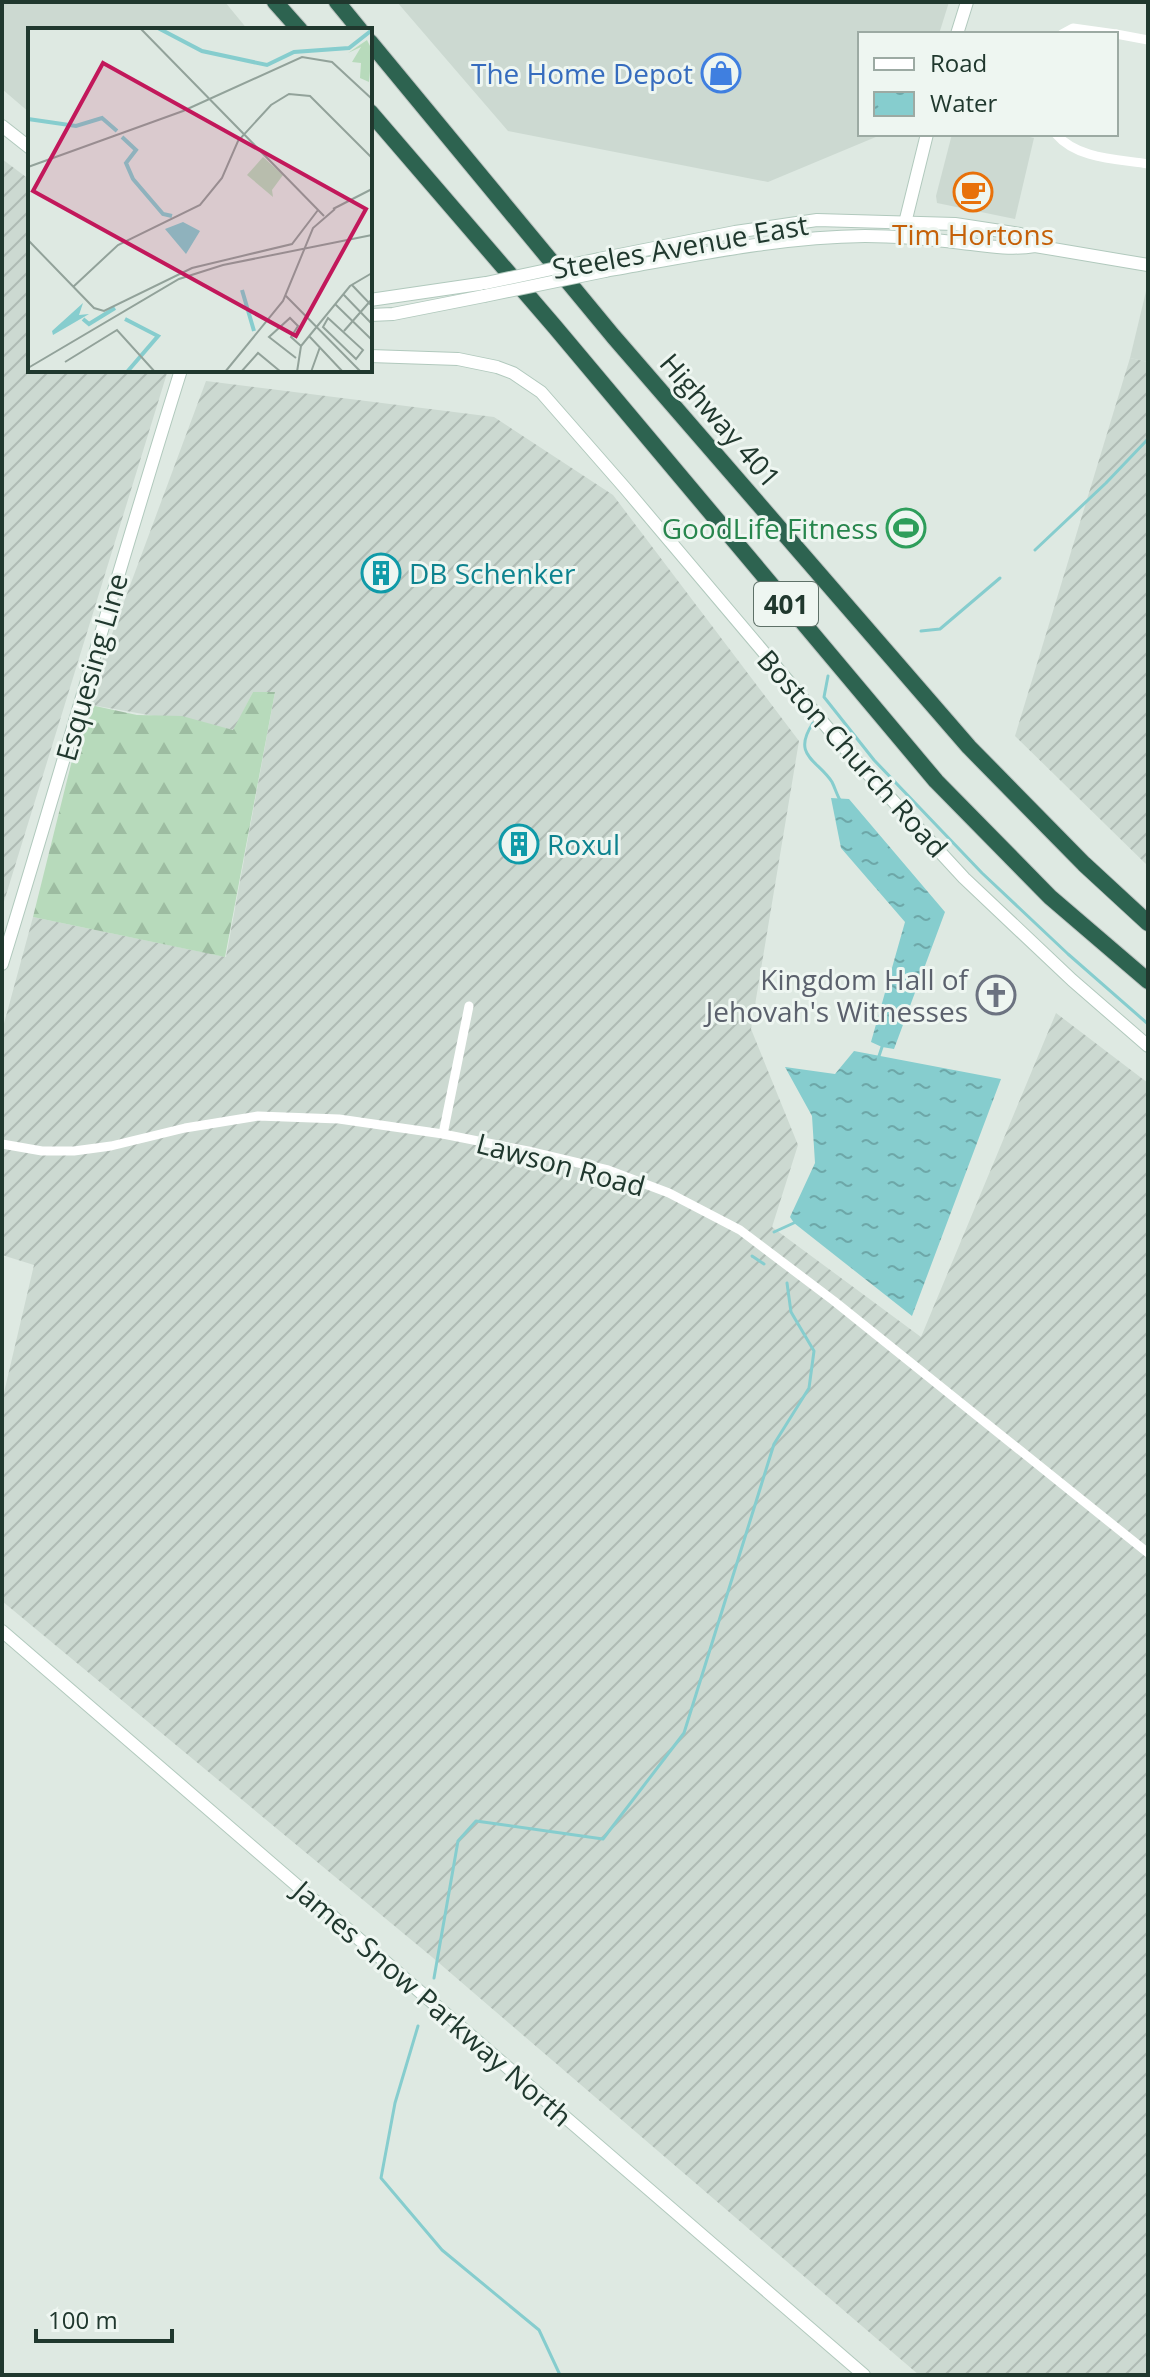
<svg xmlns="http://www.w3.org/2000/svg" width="1150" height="2377" viewBox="0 0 1150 2377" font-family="'Open Sans',sans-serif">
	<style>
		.built { fill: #ccd9d1 }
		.industrial { fill: url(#industrial-furrows) }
		.forest { fill: url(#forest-firs) }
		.water { fill: url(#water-ripples) }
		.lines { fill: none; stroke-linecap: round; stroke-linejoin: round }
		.stream { stroke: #86cdce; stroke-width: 3 }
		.secondary-casing { stroke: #b1c9bd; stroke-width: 14 }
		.highway-casing { stroke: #bcc3c0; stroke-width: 18 }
		.street { stroke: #fff; stroke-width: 9 }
		.secondary { stroke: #fff; stroke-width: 12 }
		.highway { stroke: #2d6350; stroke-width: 16 }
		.secondary-bridge-casing { stroke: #b1c9bd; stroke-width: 14; stroke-linecap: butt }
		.secondary-bridge { stroke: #fff; stroke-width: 12 }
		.labels { text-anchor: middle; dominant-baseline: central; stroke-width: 6; stroke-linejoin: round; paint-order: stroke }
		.shield { fill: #eef6f1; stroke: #5e7168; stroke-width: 2 }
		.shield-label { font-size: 26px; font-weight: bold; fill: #20382e }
		.shop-label { font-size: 28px; fill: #366cbe; stroke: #eef6f1; text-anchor: end }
		.food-label { font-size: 28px; fill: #c56008; stroke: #eef6f1 }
		.street-label { font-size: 28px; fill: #20382e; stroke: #eef6f1 }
		.leisure-label { font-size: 28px; fill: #27864d; stroke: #eef6f1; text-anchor: end }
		.culture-label { font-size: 28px; fill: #0d838f; stroke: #eef6f1; text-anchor: start }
		.worship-label { font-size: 28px; fill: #5b616d; stroke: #eef6f1; text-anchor: end }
		.inset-river { fill: none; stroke: #86cdce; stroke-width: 4 }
		.inset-road { fill: none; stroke: #92a29a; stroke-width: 2 }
		.view { fill: #c2185b; fill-opacity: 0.15; stroke: #c2185b; stroke-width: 4 }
		.inset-edge { fill: none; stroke: #20382e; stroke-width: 4 }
	</style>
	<defs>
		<pattern id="industrial-furrows" width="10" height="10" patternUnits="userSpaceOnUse" patternTransform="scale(2)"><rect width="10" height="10" fill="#ccd9d1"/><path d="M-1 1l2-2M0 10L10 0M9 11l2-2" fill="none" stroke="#afbbb4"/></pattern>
		<pattern id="forest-firs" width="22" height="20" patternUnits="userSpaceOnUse" patternTransform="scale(2)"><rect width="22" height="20" fill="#b7dabb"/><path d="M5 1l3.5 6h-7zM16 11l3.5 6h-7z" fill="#9dbca1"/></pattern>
		<pattern id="water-ripples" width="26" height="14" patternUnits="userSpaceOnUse" patternTransform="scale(2)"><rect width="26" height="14" fill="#86cdce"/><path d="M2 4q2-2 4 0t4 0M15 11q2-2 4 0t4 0" fill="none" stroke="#6da7a8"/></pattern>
	</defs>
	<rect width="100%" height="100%" fill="#dee9e2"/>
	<!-- built -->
	<g class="built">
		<polygon points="2,2 225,2 248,30 30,30 30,113 2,89"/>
		<polygon points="397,2 949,2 939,34 860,34 860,134 883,134 768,182 508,131"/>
		<polygon points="952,134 1018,134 1034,138 1015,219 937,203 936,196"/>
		<polygon points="1148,283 1148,362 1130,358"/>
	</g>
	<!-- industrial -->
	<g class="industrial">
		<polygon points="2,159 30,180 30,370 168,370 2,908"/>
		<polygon points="1130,358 1148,362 1148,866 1015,736"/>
		<polygon points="206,381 494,417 613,495 799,741 751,1029 798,1145 772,1227 921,1337 1056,1013 1148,1083 1148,2375 919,2375 432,1957 2,1601 2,1401 34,1265 2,1255 2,1031 33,917 226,957 275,692 253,692 234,730 86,704"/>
	</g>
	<!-- forest -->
	<polygon class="forest" points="253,692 275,692 225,957 33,917 86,704 137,715 182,716 233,730"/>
	<!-- water -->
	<g class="water">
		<polygon points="831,798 849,799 945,912 894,1049 882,1047 871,1042 905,922 841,848"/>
		<polygon points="854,1051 1001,1079 912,1316 794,1223 790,1217 815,1163 812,1116 785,1067 835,1074"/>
	</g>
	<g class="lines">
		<!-- stream -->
		<g class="stream">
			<polyline points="1035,550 1106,483 1148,439"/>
			<polyline points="921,631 940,629 1000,578"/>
			<polyline points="828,676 824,697 874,760 982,873 1068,954 1148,1024"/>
			<path d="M813,723C791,756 818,760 832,782C835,788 837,795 840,800"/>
			<polyline points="878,1059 883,1044"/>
			<polyline points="774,1232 796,1222"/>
			<polyline points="752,1256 764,1264"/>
			<polyline points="434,1978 458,1841 476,1821 603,1839 684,1733 774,1444 809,1388 814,1351 791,1312 787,1283"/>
			<polyline points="418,2026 395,2103 381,2178 442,2250 539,2330 560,2375"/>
		</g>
		<!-- secondary casing -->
		<g class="secondary-casing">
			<g id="secondary">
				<polyline points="957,34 967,2"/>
				<polyline points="2,126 30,148"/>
				<polyline points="904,227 927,134"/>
				<polyline points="599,259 735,232 817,220 955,224 1020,234 1035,246"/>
				<path d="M605,271C691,256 777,237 865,236C897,236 930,239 962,243C987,246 1011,250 1035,246L1148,265"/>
				<polyline points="370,300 486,283"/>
				<polyline points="370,315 393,314 484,296"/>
				<polyline points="370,356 458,359 497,367 513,373 541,392 625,488 848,752 964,878 1072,980 1148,1046"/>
				<path d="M2,964C63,766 119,567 181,370"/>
				<polyline points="2,1631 864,2375"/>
			</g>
		</g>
		<!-- highway casing -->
		<g class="highway-casing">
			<g id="highway">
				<polyline points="275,2 300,30"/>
				<polyline points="337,2 360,30"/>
				<polyline points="370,42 613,336 969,747 1084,864 1148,923"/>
				<polyline points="370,112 555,327 936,781 1050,897 1148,981"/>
			</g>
		</g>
		<!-- street -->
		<g class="street">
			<polyline points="1062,34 1073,28 1116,34"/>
			<polyline points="1116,34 1148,40"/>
			<path d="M1056,134C1077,159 1117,159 1148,164"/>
			<polyline points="443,1134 469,1006"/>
			<polyline points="2,1144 42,1151 74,1151 111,1146 185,1128 258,1116 339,1119 443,1134 528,1151 608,1170 669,1193 740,1230 834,1301 1148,1553"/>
		</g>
		<!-- secondary -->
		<use href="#secondary" class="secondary"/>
		<!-- highway -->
		<use href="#highway" class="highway"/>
		<!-- secondary-bridge casing -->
		<g class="secondary-bridge-casing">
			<g id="secondary-bridge">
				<polyline points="486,283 599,259"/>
				<polyline points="484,296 605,271"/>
			</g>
		</g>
		<!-- secondary-bridge -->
		<use href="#secondary-bridge" class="secondary-bridge"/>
	</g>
	<!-- icons -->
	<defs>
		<g id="shop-ring" transform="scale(2)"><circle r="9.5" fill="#eef6f1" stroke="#3f7fe0" stroke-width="1.5"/><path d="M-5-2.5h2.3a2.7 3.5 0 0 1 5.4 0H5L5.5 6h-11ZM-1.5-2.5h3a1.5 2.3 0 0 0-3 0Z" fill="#3f7fe0"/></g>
		<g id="cafe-ring" transform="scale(2)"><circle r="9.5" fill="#eef6f1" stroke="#e8710a" stroke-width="1.5"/><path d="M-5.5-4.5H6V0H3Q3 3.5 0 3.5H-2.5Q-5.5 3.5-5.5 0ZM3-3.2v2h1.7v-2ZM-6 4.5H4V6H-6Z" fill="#e8710a"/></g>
		<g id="stadium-ring" transform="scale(2)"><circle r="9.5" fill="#eef6f1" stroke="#2e9e5b" stroke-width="1.5"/><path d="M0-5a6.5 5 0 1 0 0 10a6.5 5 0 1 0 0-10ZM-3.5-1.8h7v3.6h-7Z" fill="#2e9e5b"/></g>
		<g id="building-ring" transform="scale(2)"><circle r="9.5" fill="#eef6f1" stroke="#0f9aa8" stroke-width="1.5"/><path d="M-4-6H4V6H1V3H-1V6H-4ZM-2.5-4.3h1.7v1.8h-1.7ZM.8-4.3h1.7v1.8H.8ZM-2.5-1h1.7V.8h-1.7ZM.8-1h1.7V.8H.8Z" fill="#0f9aa8"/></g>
		<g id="church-ring" transform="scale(2)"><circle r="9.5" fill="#eef6f1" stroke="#6b7280" stroke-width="1.5"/><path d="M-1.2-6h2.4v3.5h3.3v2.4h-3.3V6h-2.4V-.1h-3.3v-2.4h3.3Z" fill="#6b7280"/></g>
	</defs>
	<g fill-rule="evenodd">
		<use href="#shop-ring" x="721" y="73"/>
		<use href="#cafe-ring" x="973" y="192"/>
		<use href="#stadium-ring" x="906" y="528"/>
		<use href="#building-ring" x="381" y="573"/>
		<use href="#building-ring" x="519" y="844"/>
		<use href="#church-ring" x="996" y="995"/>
	</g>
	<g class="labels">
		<!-- shield labels -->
		<rect class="shield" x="754" y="582" width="64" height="44" rx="6"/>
		<g class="shield-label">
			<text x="786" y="604">401</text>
		</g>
		<!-- shop labels -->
		<g class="shop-label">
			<text x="693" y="73">The Home Depot</text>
		</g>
		<!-- food labels -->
		<g class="food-label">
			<text x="973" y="234">Tim Hortons</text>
		</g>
		<!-- street labels -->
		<g class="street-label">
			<text transform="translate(680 246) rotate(-10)">Steeles Avenue East</text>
			<text transform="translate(721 420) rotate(49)">Highway 401</text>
			<text transform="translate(91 667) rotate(-74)">Esquesing Line</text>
			<text transform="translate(853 753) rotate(48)">Boston Church Road</text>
			<text transform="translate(561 1164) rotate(15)">Lawson Road</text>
			<text transform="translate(433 2003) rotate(41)">James Snow Parkway North</text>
		</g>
		<!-- leisure labels -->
		<g class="leisure-label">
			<text x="878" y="528">GoodLife Fitness</text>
		</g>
		<!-- culture labels -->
		<g class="culture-label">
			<text x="409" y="573">DB Schenker</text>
			<text x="547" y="844">Roxul</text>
		</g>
		<!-- worship labels -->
		<g class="worship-label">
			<text x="968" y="979">Kingdom Hall of<tspan x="968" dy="32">Jehovah's Witnesses</tspan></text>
		</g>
	</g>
	<!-- overview -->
	<g transform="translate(28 28)">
		<rect width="344" height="344" fill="#dee9e2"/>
		<path d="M339,12L344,22L341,54L332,50L333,35L324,34L333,19L320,25ZM235,129L255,147L244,162L245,169L219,147Z" fill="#b7dabb"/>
		<path d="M155,194L172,203L158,226L137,201ZM55,275L51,287L61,286L25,307L24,303Z" fill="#86cdce"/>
		<path class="inset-river" d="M130,0L174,23L239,37L266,24L321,20L344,2M0,91L48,98L74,90L89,103M94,109L108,122L98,135L105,151L135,186L144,188M214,262L226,303M55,291L61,296L87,280M97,291L130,308L99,344"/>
		<path class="inset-road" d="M112,0L296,188M0,139L155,83L274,29L304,34L344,71M305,181L344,161M0,212L66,280L76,283L164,240L264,216L290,182M324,257L344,278M45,259L90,217L172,177L194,150L210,113L243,77L261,66L282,68L344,130M315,266L344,296M257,267L333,344M307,276L344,312M300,290L335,322L328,331L295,299ZM316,303L344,271M281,308L315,344M268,330L241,309L262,290L270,298L263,309L273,318M37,334L89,302L127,344M0,340L151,251L195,237L344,207M197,344L255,273L285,200L307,181M213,344L230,325L253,344M269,344L273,318L322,258L344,245M283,344L292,319"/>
		<path class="view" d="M75,35L338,181L268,308L5,163Z"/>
		<rect width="344" height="344" class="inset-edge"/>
	</g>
	<!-- border -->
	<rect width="1150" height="2377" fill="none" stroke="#20382e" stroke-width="8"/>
	<!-- legend -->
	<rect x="858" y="32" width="260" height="104" fill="#eef6f1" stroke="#9caaa3" stroke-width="2"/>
	<rect x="874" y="58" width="40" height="12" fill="#ffffff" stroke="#9caaa3" stroke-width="2"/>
	<text x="930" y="72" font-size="24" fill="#20382e">Road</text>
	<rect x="874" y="92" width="40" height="24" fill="url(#water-ripples)" stroke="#9caaa3" stroke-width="2"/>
	<text x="930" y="112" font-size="24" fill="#20382e">Water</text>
	<!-- scale -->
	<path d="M36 2329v12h136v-12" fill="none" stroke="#20382e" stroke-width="4"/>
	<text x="48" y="2329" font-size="24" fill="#20382e" stroke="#eef6f1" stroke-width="6" paint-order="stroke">100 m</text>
</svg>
